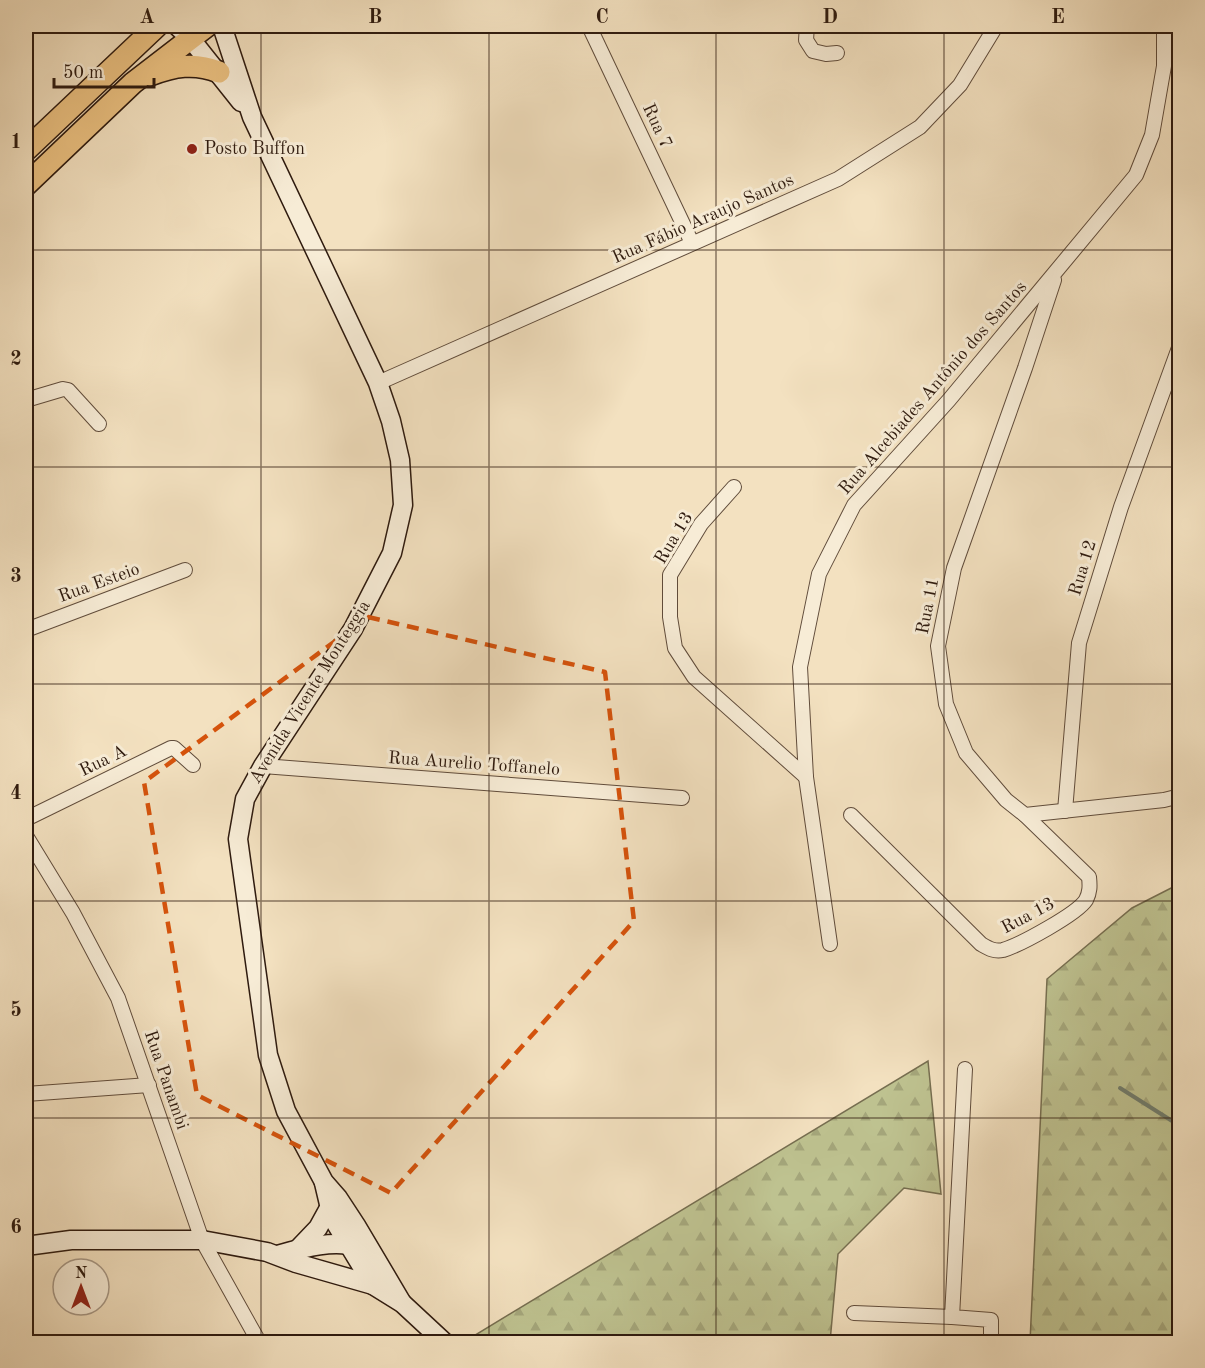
<svg xmlns="http://www.w3.org/2000/svg" width="1205" height="1368" viewBox="0 0 1205 1368" font-family="'Old Standard TT',serif">
	<style>
		.forest { fill: url(#forest-firs); stroke: #766e50; stroke-width: 1.5 }
		.lines { fill: none; stroke-linecap: round; stroke-linejoin: round }
		.stream { stroke: #717d6d; stroke-width: 4 }
		.minor-casing { stroke: #604c3b; stroke-width: 16 }
		.secondary-casing { stroke: #2f1b0f; stroke-width: 21 }
		.primary-casing { stroke: #2f1b0f; stroke-width: 24 }
		.minor { stroke: #f7ecd6; stroke-width: 14 }
		.secondary { stroke: #f7ecd6; stroke-width: 18 }
		.primary { stroke: #eac080; stroke-width: 21 }
		.marked { fill: none; stroke: #d6530c; stroke-width: 4.5; stroke-dasharray: 12 8; stroke-linejoin: round }
		.grid { fill: none; stroke: #2f1b0f; stroke-width: 1.5; stroke-opacity: 0.55 }
		.poi-dot { fill: #8f2418; stroke: #f7ecd6; stroke-width: 2 }
		.labels { text-anchor: middle; dominant-baseline: central; stroke-width: 6; stroke-linejoin: round; paint-order: stroke }
		.street-label { font-size: 18px; fill: #2f1b0f; stroke: #f7ecd6 }
		.poi-label { font-size: 18px; fill: #2f1b0f; stroke: #f7ecd6; text-anchor: start }
		.neatline { fill: none; stroke: #2f1b0f; stroke-width: 2 }
		.grid-label { font-size: 20px; text-anchor: middle; font-weight: bold; fill: #2f1b0f }
	</style>
	<defs>
		<pattern id="forest-firs" width="22" height="20" patternUnits="userSpaceOnUse" patternTransform="scale(1.5)"><rect width="22" height="20" fill="#bec290"/><path d="M5 1l3.5 6h-7zM16 11l3.5 6h-7z" fill="#a4a67b"/></pattern>
	</defs>
	<rect width="100%" height="100%" fill="#f3e1c0"/>
	<filter id="stains"><feTurbulence type="fractalNoise" baseFrequency=".00333" numOctaves="4"/><feColorMatrix values="0 0 0 0 .2 0 0 0 0 .09 0 0 0 0 .02 0 0 0 .5 -.17"/></filter>
	<radialGradient id="worn" r=".72"><stop offset=".6" stop-color="#630" stop-opacity="0"/><stop offset="1" stop-color="#630" stop-opacity=".3"/></radialGradient>
	<!-- forest -->
	<g class="forest">
		<polygon points="1179,884 1179,1342 1030,1342 1047,979 1132,908"/>
		<polygon points="928,1061 941,1194 904,1188 838,1254 830,1342 470,1342 467,1340"/>
	</g>
	<g class="lines">
		<!-- stream -->
		<polyline class="stream" points="1120,1088 1180,1126"/>
		<!-- minor casing -->
		<g class="minor-casing">
			<g id="minor">
				<polyline points="589,26 692,243"/>
				<polyline points="807,26 806,40 813,51 826,54 837,53"/>
				<polyline points="1054,280 1025,368 954,568 938,646 946,704 966,753 1006,800 1025,815 1164,800 1180,796"/>
				<polyline points="378,383 838,179 920,127 960,85 996,26"/>
				<polyline points="26,400 63,389 68,390 99,424"/>
				<polyline points="734,487 701,524 670,575 670,617 675,648 694,677 806,777"/>
				<polyline points="26,630 185,570"/>
				<polyline points="263,766 682,798"/>
				<polyline points="1065,811 1079,643 1121,507 1180,345"/>
				<path d="M851,815L981,944C988,948 994,952 1003,950C1020,945 1077,914 1086,900C1090,892 1090,886 1089,877L1025,815"/>
				<polyline points="26,819 171,748 174,748 193,765"/>
				<polyline points="26,836 73,913 118,998 202,1240 259,1342"/>
				<polyline points="830,944 806,777 800,667 819,574 854,505 949,400 1136,175 1152,135 1164,66 1164,26"/>
				<polyline points="965,1069 952,1317 991,1320 991,1342"/>
				<polyline points="26,1094 149,1085"/>
				<polyline points="854,1313 952,1317"/>
			</g>
		</g>
		<!-- secondary casing -->
		<g class="secondary-casing">
			<g id="secondary">
				<polyline points="177,26 190,38 241,102"/>
				<polyline points="222,26 252,117 378,383 391,421 400,460 403,505 392,553 353,629 263,766 245,799 238,839 268,1055 286,1111 324,1182 338,1198 357,1227 402,1303"/>
				<polyline points="324,1183 332,1217 373,1285 402,1303 444,1342"/>
				<polyline points="26,1246 71,1240 202,1240 267,1252 296,1263 373,1285"/>
				<polyline points="297,1250 318,1228 329,1208"/>
				<path d="M277,1255C299,1249 337,1238 358,1248"/>
			</g>
		</g>
		<!-- primary casing -->
		<g class="primary-casing">
			<g id="primary">
				<path d="M150,75C174,66 194,62 219,72"/>
				<polyline points="26,150 157,26"/>
				<polyline points="26,185 133,83 207,26"/>
			</g>
		</g>
		<!-- minor -->
		<use href="#minor" class="minor"/>
		<!-- secondary -->
		<use href="#secondary" class="secondary"/>
		<!-- primary -->
		<use href="#primary" class="primary"/>
	</g>
	<!-- marked area -->
	<path class="marked" d="M368,617L605,672L634,921L391,1193L197,1095L144,782Z"/>
	<!-- grid -->
	<path class="grid" d="M261,26V1342M489,26V1342M716,26V1342M944,26V1342M26,250H1180M26,467H1180M26,684H1180M26,901H1180M26,1118H1180"/>
	<!-- markers -->
	<circle class="poi-dot" cx="192" cy="149" r="6"/>
	<g class="labels">
		<!-- street labels -->
		<g class="street-label">
			<text transform="translate(657 126) rotate(65)">Rua 7</text>
			<text transform="translate(703 219) rotate(-24)">Rua Fábio Araujo Santos</text>
			<text transform="translate(933 388) rotate(-49)">Rua Alcebiades Antônio dos Santos</text>
			<text transform="translate(674 538) rotate(-59)">Rua 13</text>
			<text transform="translate(1083 568) rotate(-73)">Rua 12</text>
			<text transform="translate(99 583) rotate(-20)">Rua Esteio</text>
			<text transform="translate(928 606) rotate(-79)">Rua 11</text>
			<text transform="translate(310 692) rotate(-58)">Avenida Vicente Monteggia</text>
			<text transform="translate(103 761) rotate(-26)">Rua A</text>
			<text transform="translate(474 764) rotate(4)">Rua Aurelio Toffanelo</text>
			<text transform="translate(1028 916) rotate(-28)">Rua 13</text>
			<text transform="translate(166 1080) rotate(71)">Rua Panambi</text>
		</g>
		<!-- poi labels -->
		<g class="poi-label">
			<text x="204" y="149">Posto Buffon</text>
		</g>
	</g>
	<!-- margin -->
	<rect width="1205" height="1368" fill="none" stroke="#f3e1c0" stroke-width="66"/>
	<!-- north arrow -->
	<g transform="translate(81 1287)"><circle r="28" fill="#f7ecd6" stroke="#a79886" stroke-width="1.5"/>
	<path d="M0-4.5L10 22L0 15L-10 22Z" fill="#8f2418"/>
	<text y="-9" font-size="16" font-weight="bold" text-anchor="middle" fill="#2f1b0f">N</text>
	</g>
	<!-- scale -->
	<path d="M54 78v9h100v-9" fill="none" stroke="#2f1b0f" stroke-width="3"/>
	<text x="63" y="78" font-size="18" fill="#2f1b0f" stroke="#f7ecd6" stroke-width="4.5" paint-order="stroke">50 m</text>
	<rect x="33" y="33" width="1139" height="1302" class="neatline"/>
	<g class="grid-label">
		<text x="147" y="23">A</text>
		<text x="375" y="23">B</text>
		<text x="602" y="23">C</text>
		<text x="830" y="23">D</text>
		<text x="1058" y="23">E</text>
		<text x="16" y="148">1</text>
		<text x="16" y="365">2</text>
		<text x="16" y="582">3</text>
		<text x="16" y="799">4</text>
		<text x="16" y="1016">5</text>
		<text x="16" y="1233">6</text>
	</g>
	<rect width="100%" height="100%" filter="url(#stains)"/>
	<rect width="100%" height="100%" fill="url(#worn)"/>
</svg>
